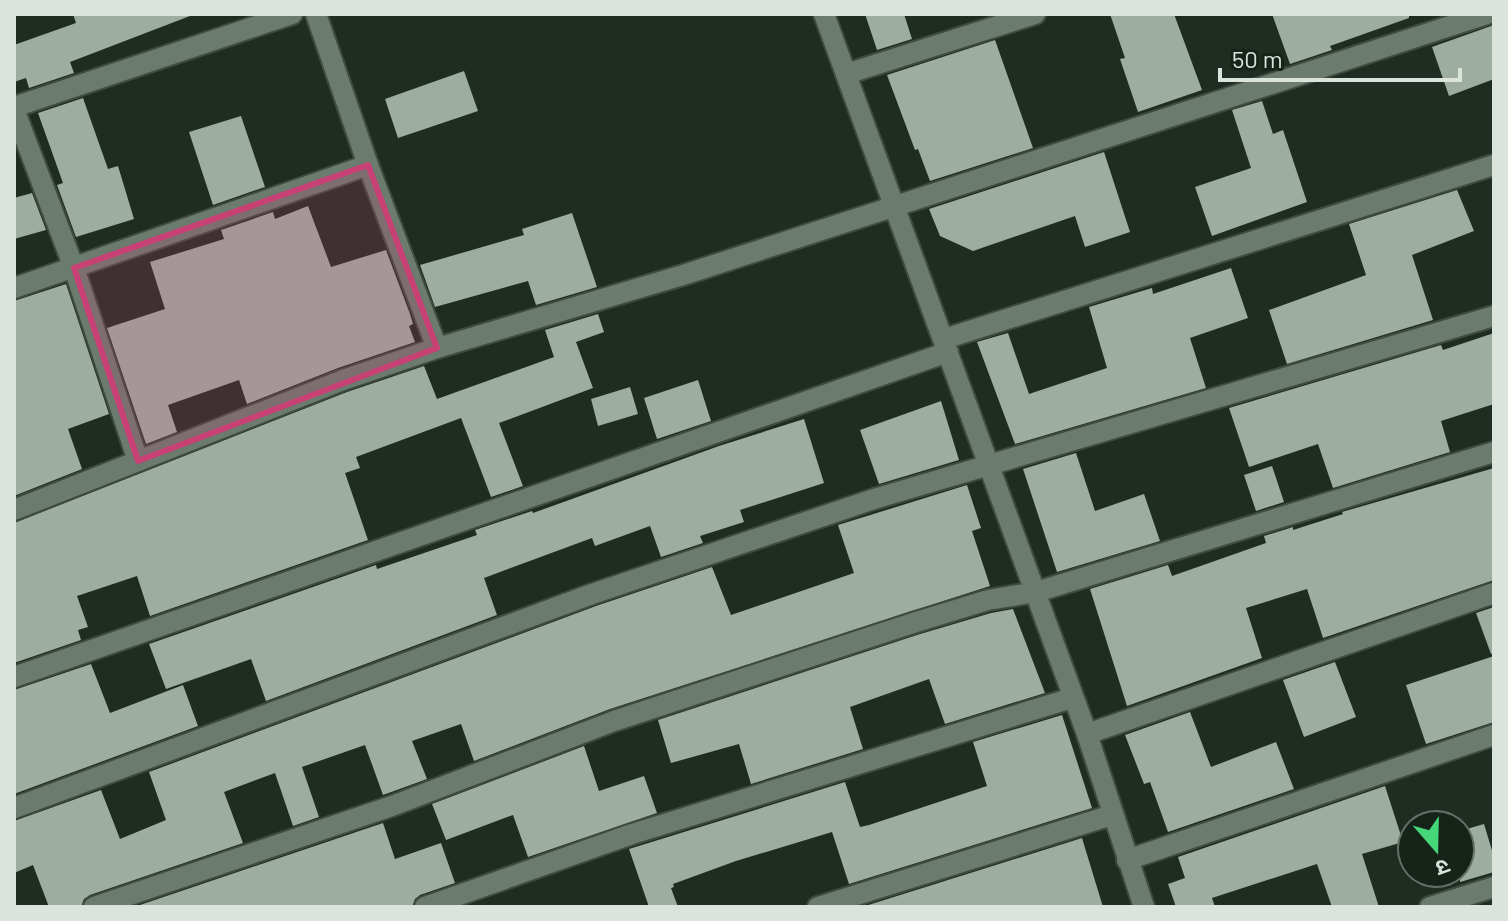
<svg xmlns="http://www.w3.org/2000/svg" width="1508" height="921" viewBox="0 0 1508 921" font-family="Barlow,'Noto Sans Devanagari',sans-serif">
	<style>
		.building { fill: #9dada0 }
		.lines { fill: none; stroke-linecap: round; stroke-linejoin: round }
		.minor-casing { stroke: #3f4b41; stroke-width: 24 }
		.minor { stroke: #6b7b6e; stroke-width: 20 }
		.marked { fill: #c74175; fill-opacity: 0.2; stroke: #c74175; stroke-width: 6; stroke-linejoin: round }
	</style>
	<rect width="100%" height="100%" fill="#1f2c22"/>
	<!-- building -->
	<g class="building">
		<polygon points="73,14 190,14 190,16 70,62 74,73 29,88 26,78 14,82 14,45 76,23"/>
		<polygon points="865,14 904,14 912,39 877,50"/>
		<polygon points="1110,14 1174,14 1202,90 1138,112 1120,59 1125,58"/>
		<polygon points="1272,14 1409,14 1409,18 1330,46 1332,50 1290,64"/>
		<polygon points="1494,25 1494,79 1449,96 1432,47"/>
		<polygon points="995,40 1033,148 930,181 918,149 915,150 887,75"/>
		<polygon points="464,71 478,111 398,138 385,99"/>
		<polygon points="83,98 108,169 118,166 134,219 76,237 57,185 63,183 38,113"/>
		<polygon points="1262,101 1273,134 1283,130 1307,202 1212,236 1195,187 1251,168 1232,110"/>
		<polygon points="241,116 265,187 213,205 189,132"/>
		<polygon points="1104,152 1130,232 1085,247 1075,216 973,251 940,236 929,209"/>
		<polygon points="1457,190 1474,231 1412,255 1433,320 1287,364 1269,310 1366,275 1349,224"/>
		<polygon points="32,193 46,230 14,239 14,198"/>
		<polygon points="308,206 331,267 386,250 410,314 413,324 409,326 415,342 338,368 247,404 239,380 168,405 177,432 146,444 107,328 165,309 150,262 224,239 221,230 273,212 275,219"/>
		<polygon points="572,213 597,287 536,305 528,281 435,307 420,265 524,235 522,229"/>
		<polygon points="1231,268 1248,318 1190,338 1206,388 1015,444 977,342 1008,333 1029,394 1107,368 1089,307 1152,288 1153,294"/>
		<polygon points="66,284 109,414 68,429 82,469 14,496 14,301"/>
		<polygon points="598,314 604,332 576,342 593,388 499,423 523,486 491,497 461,418 356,457 360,468 345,473 368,540 150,616 137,576 77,596 88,627 78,630 81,640 14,663 14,523 347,392 424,366 437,399 554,357 545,330"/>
		<polygon points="1494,333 1494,404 1441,421 1450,452 1333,488 1318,444 1249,467 1229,408 1441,345 1443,350"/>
		<polygon points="698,380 711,421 657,439 644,398"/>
		<polygon points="630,387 638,414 598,426 591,399"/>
		<polygon points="941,401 959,460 879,484 860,430"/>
		<polygon points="804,419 824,483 740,510 744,522 700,536 703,543 661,557 650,526 595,546 592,538 484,578 497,615 266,701 251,659 166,689 149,644 376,565 377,569 477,535 475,530 532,511 533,513 719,446"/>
		<polygon points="1076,453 1095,511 1144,494 1160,541 1057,572 1023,469"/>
		<polygon points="1272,466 1284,502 1256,511 1244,475"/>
		<polygon points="1494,468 1494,580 1323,638 1307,589 1246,608 1262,658 1127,706 1090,589 1168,565 1172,576 1266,543 1264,536 1293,527 1293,530 1343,514 1342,512"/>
		<polygon points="967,485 981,528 972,531 990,586 610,709 474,761 461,724 412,741 427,779 383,795 365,745 302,767 319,817 293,826 275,773 224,792 243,843 90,895 84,899 81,907 49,907 33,865 14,873 14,821 101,790 120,839 166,820 149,772 596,606 712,567 731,615 854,573 838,525"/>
		<polygon points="1494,607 1494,653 1491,654 1476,613"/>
		<polygon points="1013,609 1045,693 945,724 929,679 850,707 863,749 751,784 739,744 671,763 658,720 917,635 991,613"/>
		<polygon points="1494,656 1494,722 1426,744 1406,685"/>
		<polygon points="1335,662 1356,717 1304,737 1283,680"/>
		<polygon points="91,664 110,713 183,685 198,726 14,794 14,690"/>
		<polygon points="1190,712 1211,767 1276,742 1294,789 1168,832 1150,782 1144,784 1125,735"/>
		<polygon points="1062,715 1092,808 849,884 832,832 736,861 673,884 674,887 671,888 678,907 649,907 629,849 845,782 860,827 869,825 987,786 973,742"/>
		<polygon points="584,746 599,791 644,776 657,813 528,857 513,815 446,840 432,804"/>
		<polygon points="1385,786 1403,842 1362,854 1379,907 1332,907 1317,864 1212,898 1215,907 1176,907 1168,884 1185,878 1178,857"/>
		<polygon points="383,823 395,859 441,843 455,883 420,895 415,899 412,907 134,907"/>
		<polygon points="1484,824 1494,857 1494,872 1460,882 1460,831"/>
		<polygon points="1082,838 1103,907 862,907"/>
	</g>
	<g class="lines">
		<!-- minor casing -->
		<g class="minor-casing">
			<g id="minor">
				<polyline points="316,14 368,165 437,348"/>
				<polyline points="824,14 1087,734 1144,907"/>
				<polyline points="846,74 1035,14"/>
				<polyline points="14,107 292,14"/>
				<polyline points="14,109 74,268 138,461"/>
				<polyline points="14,288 368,165"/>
				<polyline points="944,339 1494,165"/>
				<polyline points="14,510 343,380 437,348 683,275 1487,14"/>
				<polyline points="14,677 948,352"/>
				<polyline points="1087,734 1494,593"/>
				<polyline points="14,808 592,594 874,499 1494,316"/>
				<polyline points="1127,860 1494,735"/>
				<polyline points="94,907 392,806 614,721 913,623 988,600 1036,592 1494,452"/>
				<polyline points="425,907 632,834 1072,698"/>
				<polyline points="818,907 1112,815"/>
				<polyline points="1430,907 1494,887"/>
			</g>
		</g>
		<!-- minor -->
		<use href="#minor" class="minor"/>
	</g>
	<!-- marked area -->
	<path class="marked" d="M368,165L437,348L138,461L74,268Z"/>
	<!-- border -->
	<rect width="1508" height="921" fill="none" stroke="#dae3dc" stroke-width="32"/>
	<!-- north arrow -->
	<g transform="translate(1436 849) rotate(160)"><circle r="38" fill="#162319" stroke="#647067" stroke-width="2"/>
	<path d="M0-6L14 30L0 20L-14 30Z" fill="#46d77a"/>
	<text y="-12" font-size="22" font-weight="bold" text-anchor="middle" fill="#dae3dc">उ</text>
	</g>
	<!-- scale -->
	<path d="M1220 68v12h240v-12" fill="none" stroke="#dae3dc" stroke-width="4"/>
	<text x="1232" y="68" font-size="24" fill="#dae3dc" stroke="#162319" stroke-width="6" paint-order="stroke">50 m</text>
</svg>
